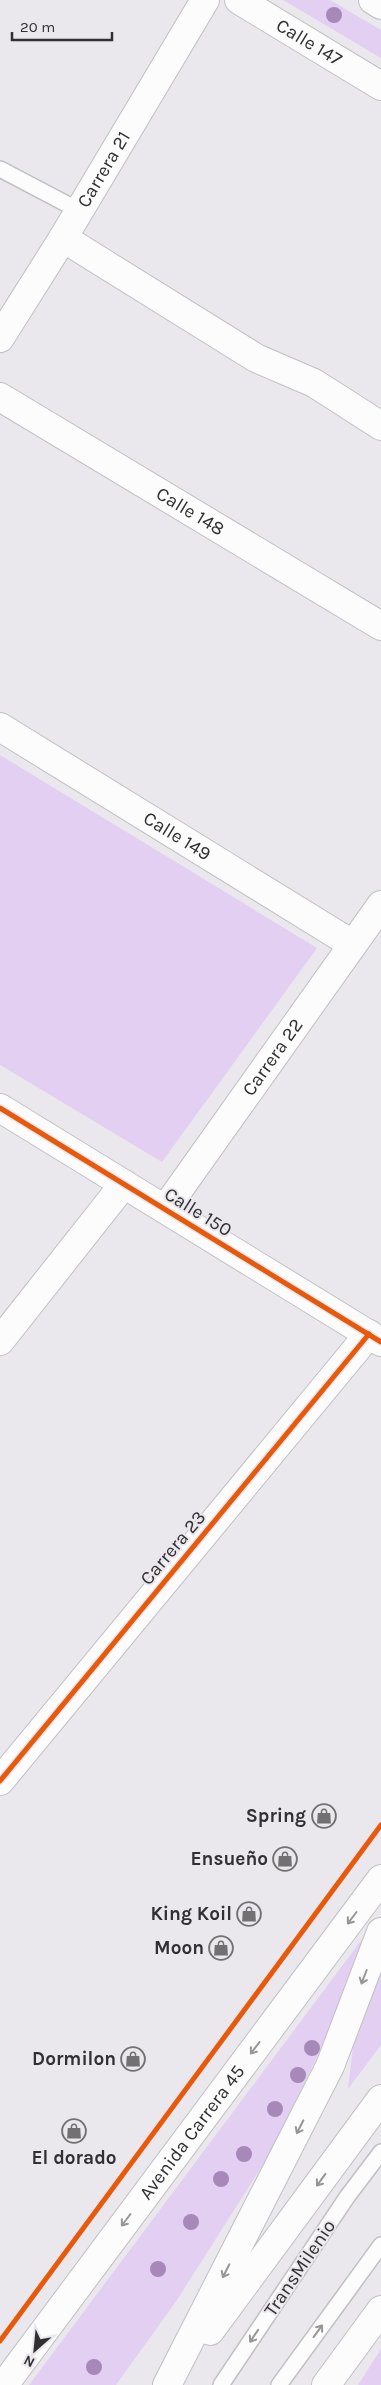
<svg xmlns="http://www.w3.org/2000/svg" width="381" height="2385" viewBox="0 0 381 2385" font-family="Karla,sans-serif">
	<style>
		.green { fill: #e2cff1 }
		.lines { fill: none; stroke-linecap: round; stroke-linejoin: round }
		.service-casing { stroke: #c0bfc2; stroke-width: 18 }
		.minor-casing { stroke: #c0bfc2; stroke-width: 30 }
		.secondary-casing { stroke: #c0bfc2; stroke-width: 30 }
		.trunk-casing { stroke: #c0bfc2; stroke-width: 30 }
		.service { stroke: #fcfcfc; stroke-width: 15 }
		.minor { stroke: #fcfcfc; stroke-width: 28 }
		.secondary { stroke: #fcfcfc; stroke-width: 28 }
		.trunk { stroke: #fcfcfc; stroke-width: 28 }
		.cycleway-casing { stroke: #eae7ed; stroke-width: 8 }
		.cycleway { stroke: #e8590c; stroke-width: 5 }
		.tree { fill: #a688b9 }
		.oneway { stroke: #969696 }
		.labels { text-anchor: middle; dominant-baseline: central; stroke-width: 4; stroke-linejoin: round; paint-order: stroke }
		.street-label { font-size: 19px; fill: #302f31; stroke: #eae7ed }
		.poi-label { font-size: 19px; font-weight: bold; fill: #302f31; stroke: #eae7ed; text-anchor: end }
	</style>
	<rect width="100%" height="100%" fill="#eae8ec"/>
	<!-- green -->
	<g class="green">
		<polygon points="283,0 330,0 381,30 381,58"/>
		<polygon points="0,755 317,948 162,1162 0,1065"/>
		<polygon points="372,1926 328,2034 269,2155 177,2300 116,2385 29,2385"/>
		<polygon points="381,1972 381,2045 348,2089 353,2047"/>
		<polygon points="381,2349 381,2385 358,2385"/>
	</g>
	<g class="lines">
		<!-- service casing -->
		<g class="service-casing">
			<g id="service">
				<polyline points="0,169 80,211"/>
				<polyline points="221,2385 347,2197 381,2152"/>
				<polyline points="279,2385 381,2245"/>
			</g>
		</g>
		<!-- minor casing -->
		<g class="minor-casing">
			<g id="minor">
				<polyline points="63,238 256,358 314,383 381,426"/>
				<path id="s1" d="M0,338L63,238L205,0"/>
				<path id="s2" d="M0,397L381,626"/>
				<path id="s3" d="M0,727L352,944"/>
				<polyline points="0,1108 381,1342"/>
				<path id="s4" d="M165,1209L381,905"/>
				<polyline points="0,1341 124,1184"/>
				<polyline points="0,1781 369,1334"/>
			</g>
		</g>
		<!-- secondary casing -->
		<g class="secondary-casing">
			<g id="secondary">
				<path id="s5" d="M239,0L381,86"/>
				<polyline points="373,0 381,5"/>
			</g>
		</g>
		<!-- trunk casing -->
		<g class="trunk-casing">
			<g id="trunk">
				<polyline points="210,2331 381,2099"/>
				<path id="s6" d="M4,2385L381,1879"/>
				<polyline points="167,2385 330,2066 381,1932"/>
				<polyline points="326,2385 381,2310"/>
			</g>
		</g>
		<!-- service -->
		<use href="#service" class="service"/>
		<!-- minor -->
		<use href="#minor" class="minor"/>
		<!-- secondary -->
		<use href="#secondary" class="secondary"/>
		<!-- trunk -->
		<use href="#trunk" class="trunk"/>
		<!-- cycleway casing -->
		<g class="cycleway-casing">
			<g id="cycleway">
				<polyline points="0,1108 381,1342"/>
				<polyline points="0,1781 369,1334"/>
				<polyline points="0,2341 381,1825"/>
			</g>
		</g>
		<!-- cycleway -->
		<use href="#cycleway" class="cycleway"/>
	</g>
	<!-- trees -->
	<g class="tree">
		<circle cx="334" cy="15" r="8"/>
		<circle cx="312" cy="2048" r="8"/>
		<circle cx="298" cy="2075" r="8"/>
		<circle cx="275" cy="2109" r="8"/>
		<circle cx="244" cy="2154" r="8"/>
		<circle cx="221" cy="2179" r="8"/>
		<circle cx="191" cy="2222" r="8"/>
		<circle cx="158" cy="2269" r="8"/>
		<circle cx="94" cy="2367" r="8"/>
	</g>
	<!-- one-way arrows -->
	<defs><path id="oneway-shaft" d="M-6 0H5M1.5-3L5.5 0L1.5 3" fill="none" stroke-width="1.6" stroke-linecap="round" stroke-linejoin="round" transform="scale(1.25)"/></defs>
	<g class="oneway">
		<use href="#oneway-shaft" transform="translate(352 1918) rotate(127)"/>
		<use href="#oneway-shaft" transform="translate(364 1977) rotate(111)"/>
		<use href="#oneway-shaft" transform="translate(255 2048) rotate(127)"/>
		<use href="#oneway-shaft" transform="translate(300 2127) rotate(117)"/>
		<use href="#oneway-shaft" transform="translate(321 2180) rotate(126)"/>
		<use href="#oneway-shaft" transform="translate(126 2220) rotate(127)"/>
		<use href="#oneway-shaft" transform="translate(226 2271) rotate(117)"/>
		<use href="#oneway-shaft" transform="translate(318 2331) rotate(-54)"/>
		<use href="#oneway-shaft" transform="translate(254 2336) rotate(124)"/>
	</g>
	<!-- icons -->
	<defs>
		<g id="shop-ring" transform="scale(1.25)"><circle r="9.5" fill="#eae7ed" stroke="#717072" stroke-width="1.5"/><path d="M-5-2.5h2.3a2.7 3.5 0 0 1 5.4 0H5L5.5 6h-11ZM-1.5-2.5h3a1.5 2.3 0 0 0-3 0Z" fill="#717072"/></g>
	</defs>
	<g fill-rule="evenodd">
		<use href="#shop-ring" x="324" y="1816"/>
		<use href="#shop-ring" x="285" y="1859"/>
		<use href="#shop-ring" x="249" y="1914"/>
		<use href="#shop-ring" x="221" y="1948"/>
		<use href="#shop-ring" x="133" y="2059"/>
		<use href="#shop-ring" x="74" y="2131"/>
	</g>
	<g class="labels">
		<!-- street labels -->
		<g class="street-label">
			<text stroke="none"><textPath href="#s5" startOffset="82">Calle 147</textPath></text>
			<text stroke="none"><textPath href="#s1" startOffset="198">Carrera 21</textPath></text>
			<text stroke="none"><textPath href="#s2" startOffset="222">Calle 148</textPath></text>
			<text stroke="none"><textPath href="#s3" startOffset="208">Calle 149</textPath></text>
			<text stroke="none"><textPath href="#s4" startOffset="186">Carrera 22</textPath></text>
			<text transform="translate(198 1212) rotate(32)">Calle 150</text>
			<text transform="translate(173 1548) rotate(-50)">Carrera 23</text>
			<text stroke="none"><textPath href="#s6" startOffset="315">Avenida Carrera 45</textPath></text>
			<text transform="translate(300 2268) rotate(-56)">TransMilenio</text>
		</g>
		<!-- poi labels -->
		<g class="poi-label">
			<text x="306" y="1816">Spring</text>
			<text x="268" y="1859">Ensueño</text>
			<text x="232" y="1914">King Koil</text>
			<text x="204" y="1948">Moon</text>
			<text x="116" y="2059">Dormilon</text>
			<text x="74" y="2158" text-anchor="middle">El dorado</text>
		</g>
	</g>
	<!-- north arrow -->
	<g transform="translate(35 2350) rotate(207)" stroke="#eae7ed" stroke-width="4" paint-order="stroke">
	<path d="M0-4L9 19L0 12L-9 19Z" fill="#302f31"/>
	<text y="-8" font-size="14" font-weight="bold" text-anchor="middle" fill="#302f31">N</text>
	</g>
	<!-- scale -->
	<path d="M12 32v8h100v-8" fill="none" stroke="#302f31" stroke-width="2.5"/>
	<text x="20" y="32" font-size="15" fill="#302f31" stroke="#eae7ed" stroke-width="4" paint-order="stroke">20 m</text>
</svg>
